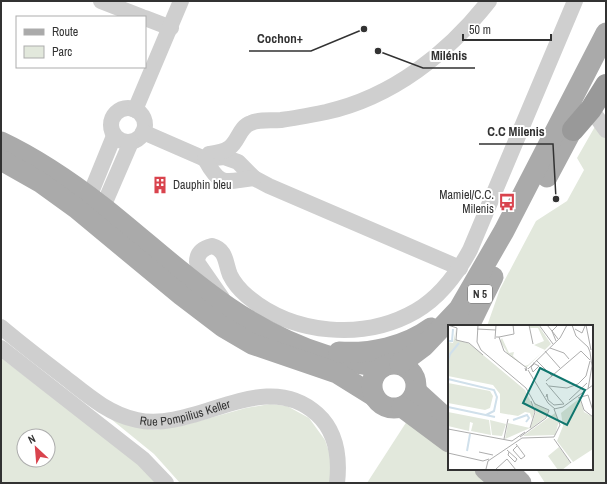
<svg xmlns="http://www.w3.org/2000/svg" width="607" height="484" viewBox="0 0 607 484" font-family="'Archivo Narrow',sans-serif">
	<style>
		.green { fill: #e2e8dc; fill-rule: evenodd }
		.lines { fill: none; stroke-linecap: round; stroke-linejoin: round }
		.minor { stroke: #cfcfcf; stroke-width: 16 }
		.major { stroke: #aaa; stroke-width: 21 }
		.highway { stroke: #999; stroke-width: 22 }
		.labels { text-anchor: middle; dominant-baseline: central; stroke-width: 4; stroke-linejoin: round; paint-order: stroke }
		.shield { fill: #fff; stroke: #707070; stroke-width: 1 }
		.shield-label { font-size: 11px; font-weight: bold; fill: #323232 }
		.poi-label { font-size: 12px; fill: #323232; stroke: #fff; text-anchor: start }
		.street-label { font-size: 12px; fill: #323232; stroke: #fff }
		.inset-river { fill: none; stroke: #d0e0eb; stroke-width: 2 }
		.inset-road { fill: none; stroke: #adadad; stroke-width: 1 }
		.view { fill: #0f766e; fill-opacity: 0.15; stroke: #0f766e; stroke-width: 2 }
		.inset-edge { fill: none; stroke: #323232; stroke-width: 2 }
		.leader { fill: none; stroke: #323232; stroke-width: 1.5 }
		.callout-dot { fill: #323232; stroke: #fff; stroke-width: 1.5 }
		.callout-label { font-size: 13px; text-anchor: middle; font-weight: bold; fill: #323232; stroke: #fff; stroke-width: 4; stroke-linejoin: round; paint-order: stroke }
	</style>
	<rect width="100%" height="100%" fill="#fff"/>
	<!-- green -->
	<g class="green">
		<polygon points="597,123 606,138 606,483 545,483 536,469 592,469 592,326 487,326 500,289 536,221 567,201 584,170 577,158"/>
		<path d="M1,358L143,465L159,483H1ZM24,436H48V460H24Z"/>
		<polygon points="270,404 287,406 309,418 325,440 332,461 332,483 180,483 154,454 106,415 135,427 154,430 181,426 246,408"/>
		<polygon points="409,418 449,450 449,469 473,469 491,483 367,483"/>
	</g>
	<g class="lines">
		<!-- minor -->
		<g class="minor">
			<polyline points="101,1 142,17"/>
			<polyline points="145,18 171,28"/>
			<circle cx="128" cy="125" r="17"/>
			<polyline points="591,109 606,130"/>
			<polyline points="135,110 181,1"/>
			<polyline points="143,132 205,159 224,157 238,162 254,178 269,186 460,268"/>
			<path d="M209,154C216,153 224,152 229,148C239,141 239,127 251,123C260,119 271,121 281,120C296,118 311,115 326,112C393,97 448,53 489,1"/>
			<path d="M205,159C221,189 226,181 254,178"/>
			<polyline points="85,207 114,136"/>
			<polyline points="99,216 131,142"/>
			<path d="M222,298L197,262C197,252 204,248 212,246C227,250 225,263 230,275C234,283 240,290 247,296C293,335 364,341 416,311C440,297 457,274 470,250L575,1"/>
			<path id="s1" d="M1,327C21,344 42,360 63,376C86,394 108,414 137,420C195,433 264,366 317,414C337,432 340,457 337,483"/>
			<polyline points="1,348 143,459 166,483"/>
		</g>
		<!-- major -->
		<g class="major">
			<path d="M1,142C37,159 72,183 103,207C176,265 233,326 325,355C344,361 363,366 384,366"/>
			<polyline points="1,160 40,182 76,208 181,295 223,327 252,344 337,373 374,396"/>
			<polyline points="547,177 580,115"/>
			<polyline points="469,326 493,277"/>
			<path d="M339,352C370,354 405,347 431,328"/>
			<circle cx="394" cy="386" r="22"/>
			<polyline points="400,364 424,346 459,309 504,231 606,33"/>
			<polyline points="416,391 449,421"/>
			<polyline points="402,407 449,442"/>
			<polyline points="485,469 501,483"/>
			<polyline points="507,469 521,483"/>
		</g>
		<!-- highway -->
		<polyline class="highway" points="573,130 591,109 606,85"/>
	</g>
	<!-- icons -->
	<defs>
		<g id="building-bare" transform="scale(1.38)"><path d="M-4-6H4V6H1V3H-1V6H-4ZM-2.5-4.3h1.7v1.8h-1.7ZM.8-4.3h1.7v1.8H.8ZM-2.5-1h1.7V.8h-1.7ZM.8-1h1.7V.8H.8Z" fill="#d9434d" stroke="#fff" stroke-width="2.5" paint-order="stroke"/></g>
		<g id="bus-bare" transform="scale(1.38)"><path d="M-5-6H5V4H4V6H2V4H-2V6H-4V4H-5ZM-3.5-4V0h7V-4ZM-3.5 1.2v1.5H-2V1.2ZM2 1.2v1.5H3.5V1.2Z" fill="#d9434d" stroke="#fff" stroke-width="2.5" paint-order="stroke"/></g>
	</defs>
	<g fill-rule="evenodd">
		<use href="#building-bare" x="160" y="185"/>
		<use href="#bus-bare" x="507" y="202"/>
	</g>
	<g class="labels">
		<!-- shield labels -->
		<rect class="shield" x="468" y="285" width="24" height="18" rx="3"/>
		<g class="shield-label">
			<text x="480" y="294">N 5</text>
		</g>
		<!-- poi labels -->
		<g class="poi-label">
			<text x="173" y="185">Dauphin bleu</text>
			<text x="494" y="195" text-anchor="end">Mamiel/C.C.<tspan x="494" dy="14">Milenis</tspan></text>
		</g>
		<!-- street labels -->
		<g class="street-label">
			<text stroke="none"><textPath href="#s1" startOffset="215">Rue Pompilius Keller</textPath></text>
		</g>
	</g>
	<!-- overview -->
	<g transform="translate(448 325)">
		<rect width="145" height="145" fill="#fff"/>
		<path d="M81,0H90L103,19L79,42H77L60,29L52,16L54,13L61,28L66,27L65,31L76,41L80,40L97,25L86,20L96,16L90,3H82ZM8,4L7,14L22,19L77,65L87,85L84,94L82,88L77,87L70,91L52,88V69L45,60L0,51V17L5,18ZM0,58L42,66L45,71L42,83L37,85L0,78ZM132,73L136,87L145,92V124L125,137L109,116L115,101L113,88ZM85,77L100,85L98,92L82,104L88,87ZM0,87L41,95L43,110L23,106L25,98L22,97L21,106L0,101ZM107,88L111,96L107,110L75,111ZM42,95L58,99L54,111L44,110ZM60,98L82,103L57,114ZM111,122L123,138L114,145H110L100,131Z" fill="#e2e8dc"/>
		<path class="inset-river" d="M0,16H4L5,4M0,36L2,29L11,18M0,54L46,65L49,72L46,86L38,90M0,82L47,92M65,95L79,90L81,93L78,97M19,126L22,109"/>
		<path class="inset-road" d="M0,0L9,3L8,15L21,18L35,30M30,0L29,17L33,25L78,63L87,79L101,85L98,93L72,112M81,0L85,19M91,0L105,19M99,0L104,6L110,0M124,0L128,11L140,22L142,27L144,41L140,64M138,0L143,25M29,4L48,5M127,4L134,8L137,1M48,12H51L56,26L79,43L78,46L77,43M51,12L66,9L65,0M47,14L48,0M108,16L104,6L110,14M102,23L116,28L121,34M97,26L112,43M88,35L104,51M85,38L91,41L85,47L83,42L86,39M80,44L112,13L119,0M80,45L100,78L107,84M98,56L133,26L142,35M98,58L116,79M101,61L119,63L130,59L138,51L142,36M98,72L99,69L100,75L106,80L116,79M130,73L140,70L145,86M132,73L136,85L145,92M121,75L139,58M82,103L87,87L83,76M0,104L64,116L77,107M56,114L60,94M106,114L123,138M68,119L77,131L73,134L65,125L69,121M59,125L69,134L67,137L60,130L61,127M31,127L45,130M0,128L35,136L41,134M38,144L40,136L74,113L106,112L112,100L106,84L115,82L145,60M48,144L59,134L68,145M126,145H140"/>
		<path class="view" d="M92,43L137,65L119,100L75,78Z"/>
		<rect width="145" height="145" class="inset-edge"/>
	</g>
	<!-- callouts -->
	<path class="leader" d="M364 29L311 51H249M378 51L423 68H475M556 199L553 144H479"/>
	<g class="callout-dot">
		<circle cx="364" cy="29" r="4"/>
		<circle cx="378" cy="51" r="4"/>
		<circle cx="556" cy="199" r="4"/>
	</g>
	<g class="callout-label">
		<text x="280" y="43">Cochon+</text>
		<text x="449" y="60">Milénis</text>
		<text x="516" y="136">C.C Milenis</text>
	</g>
	<!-- border -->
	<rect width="607" height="484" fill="none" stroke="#323232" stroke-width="4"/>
	<!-- legend -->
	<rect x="16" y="16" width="130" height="52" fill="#ffffff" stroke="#adadad"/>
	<rect x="24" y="29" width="20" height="6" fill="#aaaaaa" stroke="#adadad"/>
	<text x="52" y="36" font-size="12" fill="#323232">Route</text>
	<rect x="24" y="46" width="20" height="12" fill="#e2e8dc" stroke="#adadad"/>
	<text x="52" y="56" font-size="12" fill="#323232">Parc</text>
	<!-- north arrow -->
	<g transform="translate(36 448) rotate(334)"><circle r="19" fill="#ffffff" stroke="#adadad"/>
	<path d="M0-3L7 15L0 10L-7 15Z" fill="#d9434d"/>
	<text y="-6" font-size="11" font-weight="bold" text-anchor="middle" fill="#323232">N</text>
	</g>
	<!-- scale -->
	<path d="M463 34v6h88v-6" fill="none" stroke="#323232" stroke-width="2"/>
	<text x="469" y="34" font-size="12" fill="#323232" stroke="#ffffff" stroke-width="3" paint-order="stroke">50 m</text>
</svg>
